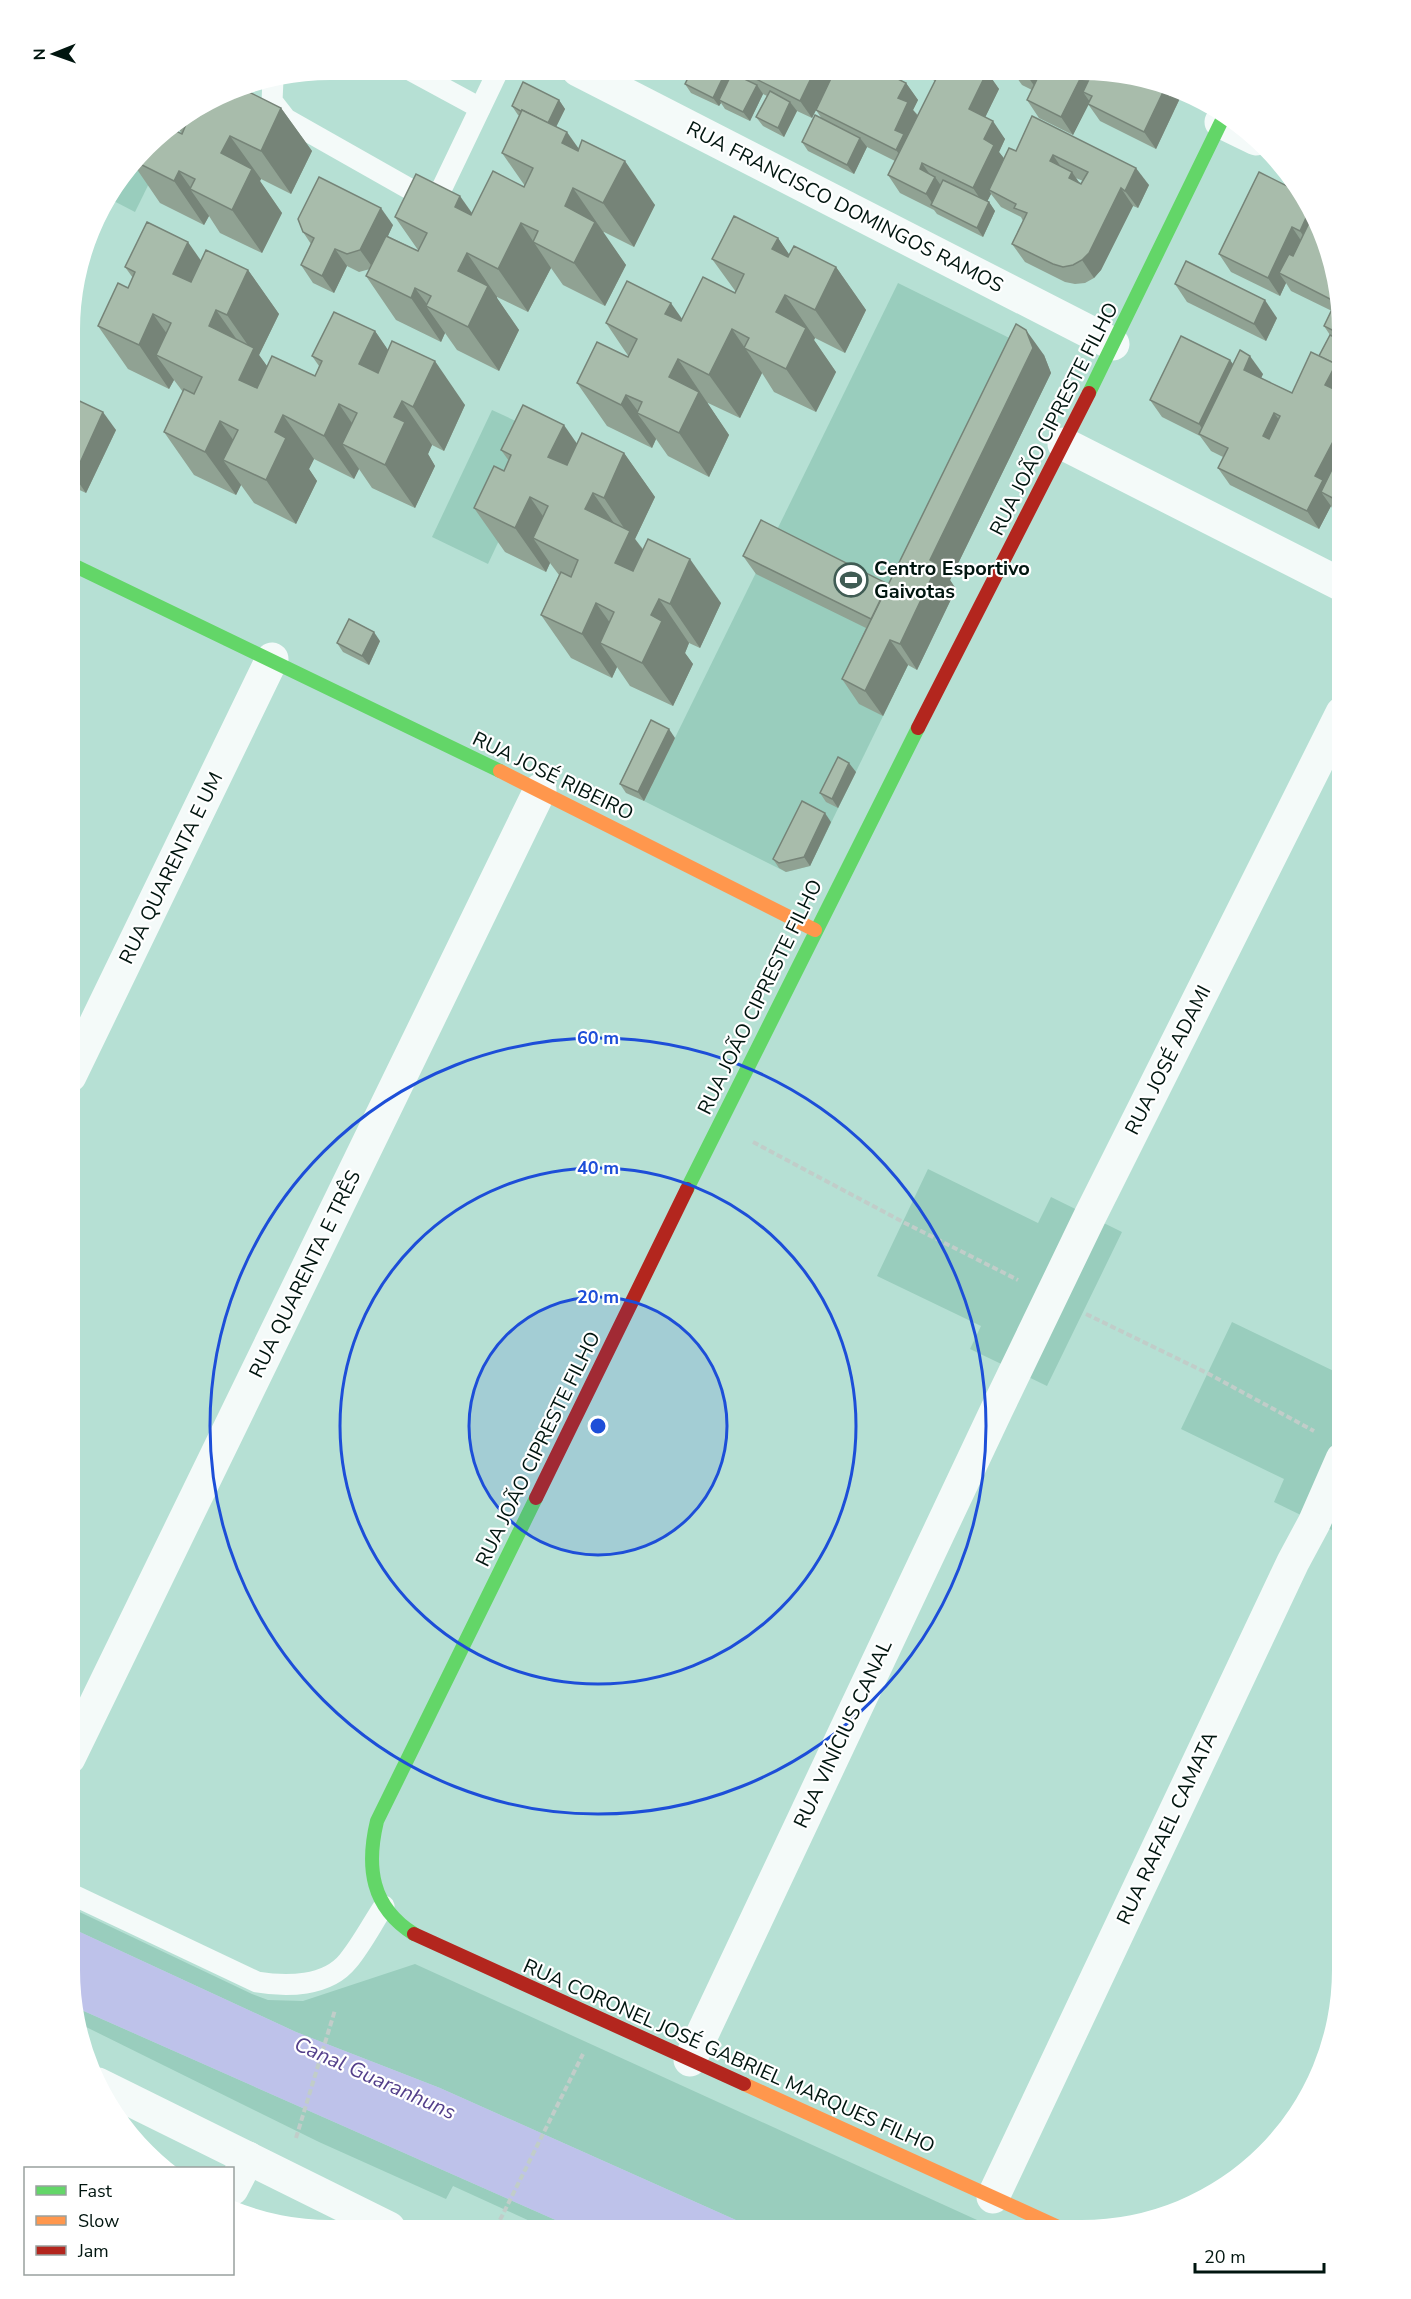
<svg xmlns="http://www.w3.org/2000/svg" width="1411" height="2299" viewBox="0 0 1411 2299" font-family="'Nunito Sans',sans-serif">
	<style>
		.green { fill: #99cdbd }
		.water { fill: #bec2ea }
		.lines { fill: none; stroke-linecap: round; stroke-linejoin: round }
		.path { stroke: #c1cdc9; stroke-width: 4; stroke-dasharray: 6 3; stroke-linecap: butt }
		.lane { stroke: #f4faf9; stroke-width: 21 }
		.street { stroke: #f4faf9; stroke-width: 33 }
		.fast { stroke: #63d668; stroke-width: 14 }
		.slow { stroke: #ff974d; stroke-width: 14 }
		.jam { stroke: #b3261e; stroke-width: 14 }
		.wall { fill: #90a293; fill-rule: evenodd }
		.shaded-wall { fill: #768478 }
		.building { fill: #a8bcab; stroke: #768478; stroke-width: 1.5; fill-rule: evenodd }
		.ring { fill: none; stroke: #1d4ed8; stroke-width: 3 }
		.labels { text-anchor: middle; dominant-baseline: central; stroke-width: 4.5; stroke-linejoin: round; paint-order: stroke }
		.street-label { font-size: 20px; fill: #00150f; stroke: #fff }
		.poi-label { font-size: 20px; font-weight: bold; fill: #00150f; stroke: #fff; text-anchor: start }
		.water-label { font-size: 21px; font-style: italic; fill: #533f8a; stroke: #fff }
		.centre { fill: #1d4ed8; stroke: #fff; stroke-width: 3 }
		.ring-label { font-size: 18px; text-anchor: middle; font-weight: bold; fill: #1d4ed8; stroke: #fff; stroke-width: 4.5; stroke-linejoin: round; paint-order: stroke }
	</style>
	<rect width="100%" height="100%" fill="#b6e0d4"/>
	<!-- green -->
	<g class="green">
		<polygon points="149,146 164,153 135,212 108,198"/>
		<polygon points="898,283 1044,355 947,585 810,866 786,872 644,801"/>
		<polygon points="492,410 548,436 488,564 432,537"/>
		<polygon points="928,1169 1038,1223 1051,1197 1122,1232 1047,1386 970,1349 981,1326 877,1276"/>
		<polygon points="1232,1322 1342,1375 1342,1535 1274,1502 1284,1479 1181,1429"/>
		<polygon points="69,1907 252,1994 268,2000 303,2001 415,1964 999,2230 756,2229 440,2088 296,2032 69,1927"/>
		<polygon points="77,2008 576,2229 545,2228 453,2186 446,2199 319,2142 80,2024"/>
	</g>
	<!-- water -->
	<polygon class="water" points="69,1927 296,2032 440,2088 756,2229 576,2229 77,2008 69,1969"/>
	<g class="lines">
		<!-- path -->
		<g class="path">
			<polyline points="753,1142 903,1222 1018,1280"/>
			<polyline points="1086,1314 1207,1373 1314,1431"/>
			<polyline points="296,2138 335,2010"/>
			<polyline points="496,2228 583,2054"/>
		</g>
		<!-- lane -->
		<g class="lane">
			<polyline points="408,69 480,108"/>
			<polyline points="273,80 272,101 286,119 422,196 441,190 499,69"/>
			<path d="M69,1893L257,1982C286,1987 327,1987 348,1961C362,1944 372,1924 384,1906"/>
		</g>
		<!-- street -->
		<g class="street">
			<polyline points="578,70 1113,344"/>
			<polyline points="1221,122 1256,139"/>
			<polyline points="1064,444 1342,585"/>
			<polyline points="70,1076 272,659"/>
			<polyline points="69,1758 540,790"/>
			<polyline points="690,2060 997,1409 1090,1216 1342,713"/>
			<polyline points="98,2084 389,2228"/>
			<polyline points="232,2189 248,2158"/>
			<polyline points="993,2197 1293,1562 1314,1523 1342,1459"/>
		</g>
		<!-- fast -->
		<g class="fast">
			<polyline points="1089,393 1225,114"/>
			<polyline points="71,564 500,771"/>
			<polyline points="687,1189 918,728"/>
			<path d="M414,1934C371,1907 366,1867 377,1821L536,1498"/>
		</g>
		<!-- slow -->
		<g class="slow">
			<polyline points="500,771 815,930"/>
			<polyline points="744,2084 1065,2230"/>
		</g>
		<!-- jam -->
		<g class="jam">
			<polyline points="918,728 1089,393"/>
			<polyline points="536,1498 687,1189"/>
			<polyline points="414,1934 744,2084"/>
		</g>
	</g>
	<!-- wall -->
	<g class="wall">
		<path d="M692,70H726L730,77L732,73L730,70L901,71L897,78L906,83L918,100L913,110L918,115L935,81L918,73L917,71H985L987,72L999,89L985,117L1005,139L999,152L1004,159L1016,151L1032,116L1149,185L1138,208L1133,206L1101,270L1094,278L1085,283L1075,284L1065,282L1025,262L1012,244L1023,221L1021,217L1001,207L991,194L987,201L989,202L995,211L983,237L937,214L934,210L900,193L888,175L895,161L867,147L854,174L808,151L802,142L822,119L816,110L812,118L797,111L784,137L763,126L756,117L767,96L763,94L750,121L725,109L721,103L719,106L691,93L685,84ZM1076,178L1083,181L1081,184L1079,182Z"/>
		<polygon points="1012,71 1115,71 1181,96 1156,149 1100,121 1088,104 1073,135 1039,118 1027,100 1032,90 1022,85"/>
		<polygon points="230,89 235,96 281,108 312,151 291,194 261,179 260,181 282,213 262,253 220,233 209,216 204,225 160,203 134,165 158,134 182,134 175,123"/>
		<polygon points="559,100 565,109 556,127 579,149 655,205 634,247 604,232 603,233 626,265 605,306 563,285 551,268 528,312 497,297 497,298 519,330 499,371 457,350 445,333 441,342 396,320 366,276 370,269 359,272 347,266 334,293 313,283 301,265 311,244 303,232 393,225 388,236 418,251 418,250 395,217 472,213 524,187 525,186 502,153 520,116 518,115 512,106"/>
		<polygon points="1259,172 1322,230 1342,330 1342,514 1333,510 1331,506 1319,529 1230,485 1218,468 1223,457 1211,451 1200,436 1162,417 1150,400 1230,360 1233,364 1263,374 1261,378 1292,393 1319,356 1330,335 1324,326 1332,311 1291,291 1286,283 1280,296 1231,272 1219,254"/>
		<polygon points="778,238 789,255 836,267 866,310 845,353 815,338 814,340 836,372 816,412 774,392 762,373 740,418 708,403 708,404 729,435 709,477 668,456 656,439 652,448 607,426 577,383 629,357 606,323 682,319 735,293 736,292 712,259"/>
		<polygon points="201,260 248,270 279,314 259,355 267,366 315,376 319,366 312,356 375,331 388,350 465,405 444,451 432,445 428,454 435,466 415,508 372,488 359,469 354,479 314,459 309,469 317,481 296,524 254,503 241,485 236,495 194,475 164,432 183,392 174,380 169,389 128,369 98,326 128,288 133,278 125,267"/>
		<polygon points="1175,284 1277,318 1266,341 1187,302"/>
		<polygon points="1044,355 1051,373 950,580 956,589 917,670 908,665 883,716 859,704 842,679 866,628 756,574 743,556 888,584"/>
		<polygon points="71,397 116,430 86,493 71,486"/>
		<polygon points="577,443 624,453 655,497 635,539 643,549 721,603 700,648 689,643 685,653 693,664 673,706 630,686 617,667 612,678 571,658 541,615 559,575 550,563 546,572 505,552 474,508 504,471 509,461 501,450"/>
		<polygon points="380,641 369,665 343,652 337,643"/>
		<polygon points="675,738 644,801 626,793 620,784"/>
		<polygon points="856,772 838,808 826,802 820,793"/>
		<polygon points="831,822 810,866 786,872 779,868 773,859"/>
	</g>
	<!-- shaded-wall -->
	<g class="shaded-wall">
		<polygon points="815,70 836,70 812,118 800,101"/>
		<polygon points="726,71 733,80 719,100 721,103 719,106 713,98"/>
		<polygon points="881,71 901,71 893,87"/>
		<polygon points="1031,71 1039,71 1047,82 1040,94 1028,77"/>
		<polygon points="1084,71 1105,71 1083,92 1090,102 1073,135 1061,117"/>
		<polygon points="987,72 999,89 981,126 969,109"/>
		<polygon points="906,83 918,100 913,110 921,120 909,168 896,150 895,130 898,98"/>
		<polygon points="757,85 763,94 750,121 743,112"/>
		<polygon points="1175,87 1181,89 1181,96 1156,149 1144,132 1164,90"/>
		<polygon points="230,89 254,123 222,94"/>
		<polygon points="559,100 565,109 553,133 547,124"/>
		<polygon points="790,102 797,111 784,137 778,128"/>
		<polygon points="281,108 312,151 291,194 261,151"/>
		<polygon points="993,121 1005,139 999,152 1007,162 989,190 991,194 985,206 973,188 984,139"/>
		<polygon points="567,132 598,176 562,143"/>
		<polygon points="230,136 261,179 260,181 282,213 262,253 232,210 221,153"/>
		<polygon points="860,138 867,147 854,174 847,165"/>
		<polygon points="1053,155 1065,173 1050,161"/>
		<polygon points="625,161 655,205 634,247 603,203"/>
		<polygon points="922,163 933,179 935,177 947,194 935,207 926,194 920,169"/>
		<polygon points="1136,168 1149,185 1138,208 1125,191"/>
		<polygon points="179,171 193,191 190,189 209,216 204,225 174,181"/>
		<polygon points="1072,172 1084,190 1069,178"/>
		<polygon points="573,188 626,265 605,306 574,263 565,206"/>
		<polygon points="1121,188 1133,206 1101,270 1094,278 1082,260"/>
		<polygon points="460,196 491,240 455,207"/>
		<polygon points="989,202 995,211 983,237 977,228"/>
		<polygon points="381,208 393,225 373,268 360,250"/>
		<polygon points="1310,209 1322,229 1312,249 1300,231"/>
		<polygon points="521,223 551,268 528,312 498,269"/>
		<polygon points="1292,227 1304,245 1279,273 1286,283 1280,296 1268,278"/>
		<polygon points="778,238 808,282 772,249"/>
		<polygon points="188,242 218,285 203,317 173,274"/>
		<polygon points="335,249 347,266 334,293 322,276"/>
		<polygon points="467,253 497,297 497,298 519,330 499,371 468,327 458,271"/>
		<polygon points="836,267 866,310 845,353 815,310"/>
		<polygon points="248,270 279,314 259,355 285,391 269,423 239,380 252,351 227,315"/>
		<polygon points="415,288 429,307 426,306 445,333 441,342 411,298"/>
		<polygon points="785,295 815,338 814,340 836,372 816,412 786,369 776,312"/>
		<polygon points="1335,295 1338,307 1332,300"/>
		<polygon points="1265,300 1277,318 1266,341 1254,324"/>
		<polygon points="671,303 701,346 665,314"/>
		<polygon points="216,310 247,354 209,326"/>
		<polygon points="153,314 184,358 156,355 174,380 169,389 139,345"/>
		<polygon points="732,329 762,373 740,418 709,375"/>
		<polygon points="1026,330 1044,355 1051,373 950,580 956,589 917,670 900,644 930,560"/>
		<polygon points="375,331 405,375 389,408 359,364"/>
		<polygon points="1250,356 1263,374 1257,387 1244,370"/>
		<polygon points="678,359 729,435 709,477 679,433 669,377"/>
		<polygon points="1230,360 1242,378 1209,439 1199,424"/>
		<polygon points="435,361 465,405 444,451 413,407"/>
		<polygon points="1336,364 1342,373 1342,394 1325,385"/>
		<polygon points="626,395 640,414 637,413 656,439 652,448 621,405"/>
		<polygon points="402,401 432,445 428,454 435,466 415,508 385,465 394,417"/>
		<polygon points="339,404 369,448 342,444 359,469 354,479 324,436"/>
		<polygon points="103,412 116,430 86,493 74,476"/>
		<polygon points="1274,413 1287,430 1276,454 1263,436"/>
		<polygon points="283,415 314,459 309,469 317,481 296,524 266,480 275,432"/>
		<polygon points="220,421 250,464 223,460 241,485 236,495 205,452"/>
		<polygon points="564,425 594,468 579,500 548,457"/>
		<polygon points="1337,434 1342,441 1342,466 1321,492 1331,506 1319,529 1307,511 1315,476"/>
		<polygon points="624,453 655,497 635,539 660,574 645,606 615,563 628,534 604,498"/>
		<polygon points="593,493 623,536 585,509"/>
		<polygon points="530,497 560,541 533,538 550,563 546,572 515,528"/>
		<polygon points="690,559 721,603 700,648 670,604"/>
		<polygon points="659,599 689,643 685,653 693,664 673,706 642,663 651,615"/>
		<polygon points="596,603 627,647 600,643 617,667 612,678 582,634"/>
		<polygon points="374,632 380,641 369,665 362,656"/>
		<polygon points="890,640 908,665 883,716 865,691"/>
		<polygon points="669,729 675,738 644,801 638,792"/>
		<polygon points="849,763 856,772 838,808 832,799"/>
		<polygon points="825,813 831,822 810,866 804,857"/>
	</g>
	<!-- building -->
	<g class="building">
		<polygon points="692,70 725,70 726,71 713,98 685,84"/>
		<polygon points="738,70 815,70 800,101"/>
		<polygon points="835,70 882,71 906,83 898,98 908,102 895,130 904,134 896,150 816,110"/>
		<polygon points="940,71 985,71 987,72 969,109 993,121 984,139 994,145 973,188 922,163 920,169 935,177 926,194 888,175"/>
		<polygon points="1017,71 1031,71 1028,77"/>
		<polygon points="1041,71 1084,71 1061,117 1027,100"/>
		<polygon points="1093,71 1115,71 1140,78 1164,90 1144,132 1088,104 1092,96 1083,92"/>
		<polygon points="732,73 757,85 743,112 719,100"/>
		<polygon points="1140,78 1175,87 1170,98 1164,90"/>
		<polygon points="523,82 559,100 548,123 522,110 522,112 512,106"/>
		<polygon points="239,87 281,108 261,151 230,136 221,153 252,169 232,210 190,189 195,179 179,171 174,181 136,162 158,134 168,127 182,134 190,115 189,115 224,93 234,98"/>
		<polygon points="770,91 790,102 778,128 756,117"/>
		<polygon points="522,110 567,132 562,143 578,151 582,140 625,161 603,203 573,188 565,206 595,222 574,263 533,242 538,231 521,223 498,269 467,253 458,271 488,286 468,327 426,306 431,296 415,288 411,298 366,276 386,236 418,251 427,233 395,217 416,174 460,196 455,207 471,215 493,171 524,187 533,168 502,153"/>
		<polygon points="815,115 860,138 847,165 802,142"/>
		<path d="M1032,116L1136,168L1125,191L1121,188L1089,253L1082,260L1073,265L1063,267L1053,264L1012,244L1027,213L1014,208L1016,204L989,190L1009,148L1016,151ZM1053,155L1088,172L1081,184L1069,178L1072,172L1050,161Z"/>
		<polygon points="1259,172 1301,193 1310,209 1300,231 1292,227 1268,278 1219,254"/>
		<polygon points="319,177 381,208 360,250 347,254 335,249 322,276 301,265 314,238 303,232 298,219"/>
		<polygon points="943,180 989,202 977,228 931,205"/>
		<polygon points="734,216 778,238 772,249 788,257 794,246 836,267 815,310 785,295 776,312 806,328 786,369 744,348 749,338 732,329 709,375 678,359 669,377 699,392 679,433 637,413 642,402 626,395 621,405 577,383 597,342 628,357 637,339 606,323 627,281 671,303 665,314 681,321 703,277 735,293 744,274 712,259"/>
		<polygon points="1310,221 1319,225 1322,230 1335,295 1332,300 1279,273 1289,254 1293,256"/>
		<polygon points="147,222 188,242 173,274 191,282 206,250 248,270 227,315 216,310 209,326 254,348 239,380 257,388 272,356 315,376 322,361 312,356 334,312 375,331 359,364 378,373 392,341 435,361 413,407 402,401 394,417 405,422 385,465 342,444 357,413 339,404 324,436 283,415 275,432 286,438 266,480 223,460 238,430 220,421 205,452 164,432 184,389 194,394 202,377 156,355 171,323 153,314 139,345 98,326 118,283 128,288 135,272 125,267"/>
		<polygon points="1186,261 1265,300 1254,324 1175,284"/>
		<polygon points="1336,301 1342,330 1342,335 1324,326"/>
		<polygon points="1016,324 1026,330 1033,348 930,560 938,564 900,644 890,640 865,691 842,679"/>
		<polygon points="1330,335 1342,341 1342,373 1336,364 1319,356"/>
		<polygon points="1181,336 1230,360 1199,424 1150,400"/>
		<path d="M1240,350L1250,356L1244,370L1292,393L1311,352L1336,364L1325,385L1342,393V437L1337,434L1315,476L1323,480L1307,511L1218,468L1228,448L1199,434ZM1274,413L1280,416L1269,439L1263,436Z"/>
		<polygon points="71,397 103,412 74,476 71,474"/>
		<polygon points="523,405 564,425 548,457 567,465 582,433 624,453 604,498 593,493 585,509 630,531 615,563 633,571 648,539 690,559 670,604 659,599 651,615 662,621 642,663 600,643 614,612 596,603 582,634 541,615 561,572 571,577 578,560 533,538 548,506 530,497 515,528 474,508 494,466 504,471 511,455 501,450"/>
		<polygon points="1342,449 1342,503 1321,492"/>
		<polygon points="761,520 888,584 871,619 743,556"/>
		<polygon points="349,619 374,632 362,656 337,643"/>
		<polygon points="651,720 669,729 638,792 620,784"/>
		<polygon points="838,757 849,763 832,799 820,793"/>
		<polygon points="802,801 825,813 804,857 779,863 773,859"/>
	</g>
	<!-- distance rings -->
	<circle cx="598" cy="1426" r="129" fill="#1d4ed8" fill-opacity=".12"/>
	<g class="ring">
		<circle cx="598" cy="1426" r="129"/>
		<circle cx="598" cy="1426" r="258"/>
		<circle cx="598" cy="1426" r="388"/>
	</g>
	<!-- icons -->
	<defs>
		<g id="stadium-ring" transform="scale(1.725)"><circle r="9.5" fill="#fff" stroke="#405c54" stroke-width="1.5"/><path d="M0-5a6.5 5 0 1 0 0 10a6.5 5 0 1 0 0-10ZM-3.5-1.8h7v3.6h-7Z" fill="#405c54"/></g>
	</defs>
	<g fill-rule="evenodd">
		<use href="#stadium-ring" x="851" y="580"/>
	</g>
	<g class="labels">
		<!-- street labels -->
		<g class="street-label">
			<text transform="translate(845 207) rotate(27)">RUA FRANCISCO DOMINGOS RAMOS</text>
			<text transform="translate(1054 419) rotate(-63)">RUA JOÃO CIPRESTE FILHO</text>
			<text transform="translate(553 776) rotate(26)">RUA JOSÉ RIBEIRO</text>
			<text transform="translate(171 868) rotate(-64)">RUA QUARENTA E UM</text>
			<text transform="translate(760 997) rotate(-64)">RUA JOÃO CIPRESTE FILHO</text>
			<text transform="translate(1168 1060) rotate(-63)">RUA JOSÉ ADAMI</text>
			<text transform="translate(305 1274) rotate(-64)">RUA QUARENTA E TRÊS</text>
			<text transform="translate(538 1449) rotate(-64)">RUA JOÃO CIPRESTE FILHO</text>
			<text transform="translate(843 1734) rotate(-65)">RUA VINÍCIUS CANAL</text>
			<text transform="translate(1167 1828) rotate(-65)">RUA RAFAEL CAMATA</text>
			<text transform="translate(729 2056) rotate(24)">RUA CORONEL JOSÉ GABRIEL MARQUES FILHO</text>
		</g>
		<!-- poi labels -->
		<g class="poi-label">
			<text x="874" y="568">Centro Esportivo<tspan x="874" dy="23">Gaivotas</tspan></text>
		</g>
		<!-- water labels -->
		<g class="water-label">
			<text transform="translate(375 2078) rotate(24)">Canal Guaranhuns</text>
		</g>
	</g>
	<!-- crop -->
	<path d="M0 0H1411V2299H0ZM330 80H1082A250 250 0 0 1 1332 330V1970A250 250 0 0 1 1082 2220H330A250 250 0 0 1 80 1970V330A250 250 0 0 1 330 80Z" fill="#fff" fill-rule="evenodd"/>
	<circle cx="598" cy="1426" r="9" class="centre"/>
	<g class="ring-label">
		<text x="598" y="1044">60 m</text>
		<text x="598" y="1174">40 m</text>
		<text x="598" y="1303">20 m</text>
	</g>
	<!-- legend -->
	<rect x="24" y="2167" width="210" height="108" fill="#ffffff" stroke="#99a19f" stroke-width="1.5"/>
	<rect x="36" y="2186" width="30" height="9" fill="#63d668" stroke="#99a19f" stroke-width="1.5"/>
	<text x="78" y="2197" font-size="18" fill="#00150f">Fast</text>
	<rect x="36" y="2216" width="30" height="9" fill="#ff974d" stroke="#99a19f" stroke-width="1.5"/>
	<text x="78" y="2227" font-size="18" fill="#00150f">Slow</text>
	<rect x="36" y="2246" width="30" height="9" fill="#b3261e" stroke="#99a19f" stroke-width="1.5"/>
	<text x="78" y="2257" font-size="18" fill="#00150f">Jam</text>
	<!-- north arrow -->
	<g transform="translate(54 54) rotate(269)" stroke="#ffffff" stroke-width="4.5" paint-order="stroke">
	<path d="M0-4.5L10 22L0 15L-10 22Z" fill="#00150f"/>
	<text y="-9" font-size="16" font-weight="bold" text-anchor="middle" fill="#00150f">N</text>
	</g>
	<!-- scale -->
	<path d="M1195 2263v9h129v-9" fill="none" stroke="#00150f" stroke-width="3"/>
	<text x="1204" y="2263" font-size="18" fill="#00150f" stroke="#ffffff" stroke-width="4.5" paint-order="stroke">20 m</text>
</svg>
